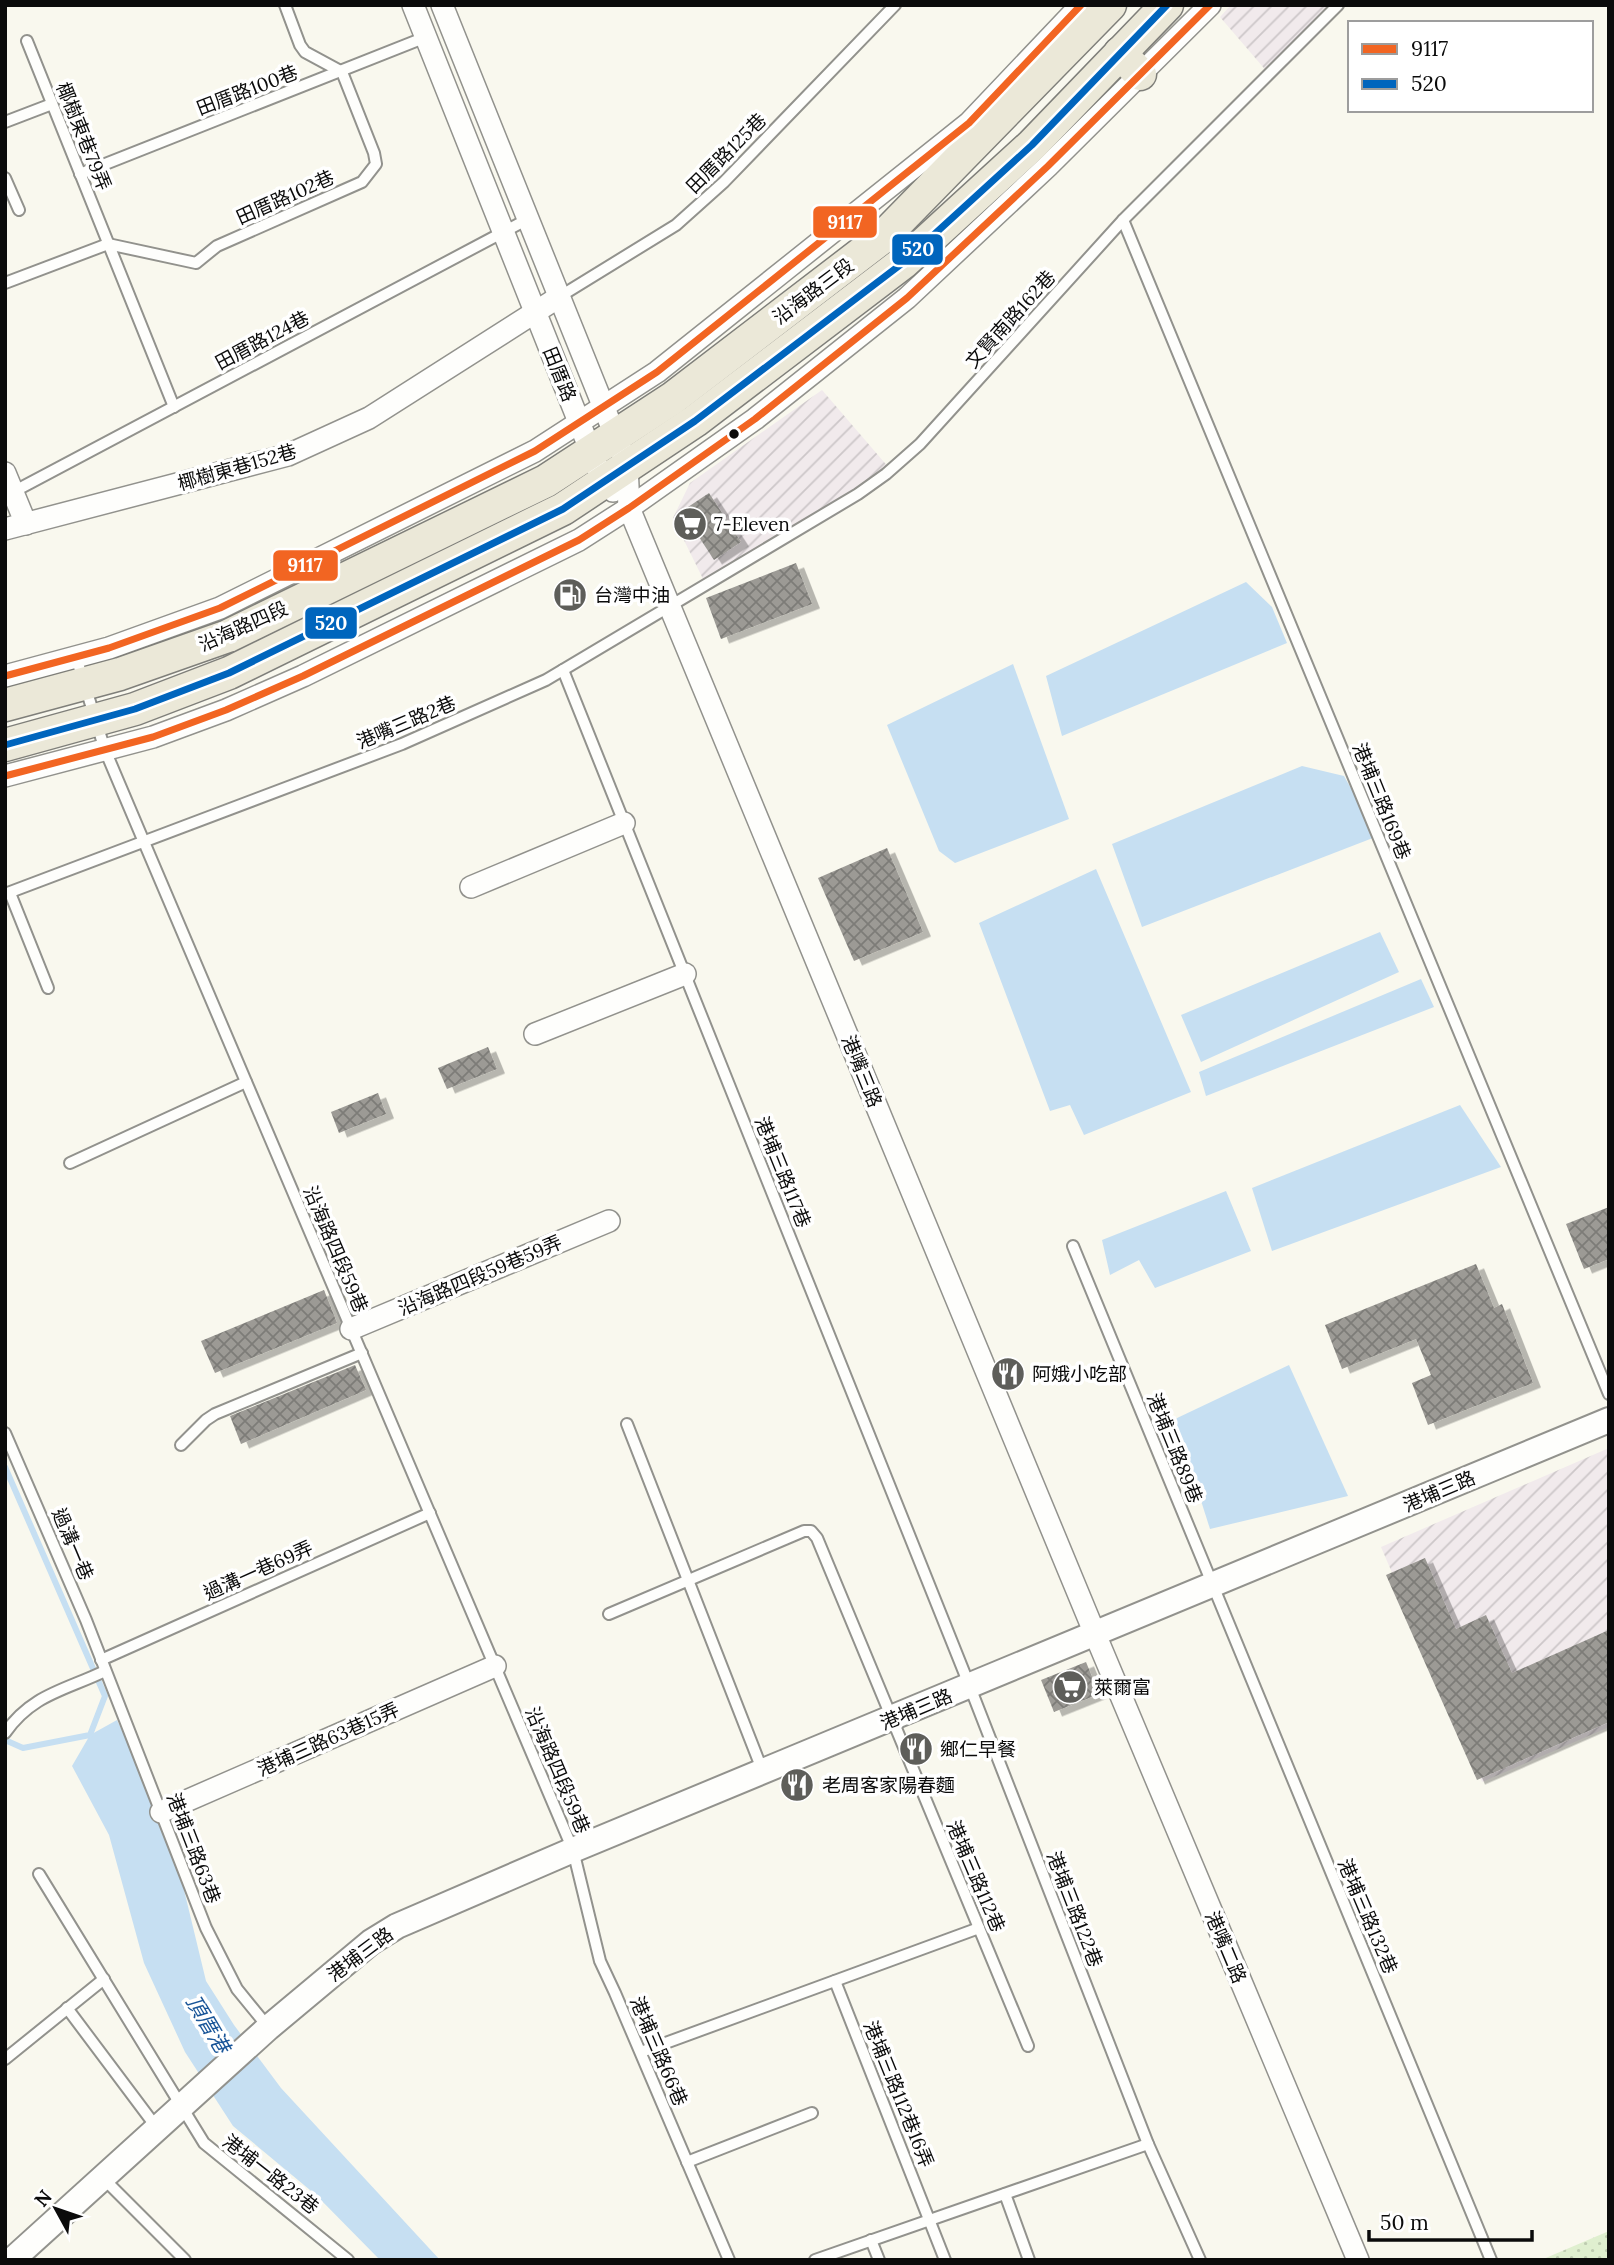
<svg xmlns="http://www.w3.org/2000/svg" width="1614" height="2265" viewBox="0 0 1614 2265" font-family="Lora,'Noto Sans TC',serif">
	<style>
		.industrial { fill: url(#industrial-furrows) }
		.grass { fill: url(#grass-dots) }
		.water { fill: #c6dff2 }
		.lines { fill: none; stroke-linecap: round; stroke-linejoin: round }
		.stream { stroke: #c6dff2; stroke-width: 6 }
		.building { fill: url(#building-cross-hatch); filter: url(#shadow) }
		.service-casing { stroke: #92928d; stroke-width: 14 }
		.minor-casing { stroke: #92928d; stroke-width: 24 }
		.tertiary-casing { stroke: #92928d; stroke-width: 28 }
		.primary-casing { stroke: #7f7f7a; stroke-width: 35 }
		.service { stroke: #fefefc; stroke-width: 10 }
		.minor { stroke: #fefefc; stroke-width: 21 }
		.tertiary { stroke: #fefefc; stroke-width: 24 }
		.primary { stroke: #ebe8d8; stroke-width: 32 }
		.bus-1-casing { stroke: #fff; stroke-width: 12 }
		.bus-2-casing { stroke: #fff; stroke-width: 12 }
		.bus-1 { stroke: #f26522; stroke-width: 7 }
		.bus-2 { stroke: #0065bd; stroke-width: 7 }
		.bus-dot { fill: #0b0b0b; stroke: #fff; stroke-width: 2.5 }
		.labels { text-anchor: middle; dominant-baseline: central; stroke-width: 7; stroke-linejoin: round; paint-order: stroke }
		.street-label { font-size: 19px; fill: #0b0b0b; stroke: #fff }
		.poi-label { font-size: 19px; fill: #0b0b0b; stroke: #fff; text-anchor: start }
		.water-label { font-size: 21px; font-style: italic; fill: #195598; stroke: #fff }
		.line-badge { stroke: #fff; stroke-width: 2.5 }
		.badge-label { font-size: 19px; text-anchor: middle; font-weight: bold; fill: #fff }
	</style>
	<defs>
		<pattern id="industrial-furrows" width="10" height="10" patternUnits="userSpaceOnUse" patternTransform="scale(1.75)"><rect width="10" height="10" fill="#f1eaec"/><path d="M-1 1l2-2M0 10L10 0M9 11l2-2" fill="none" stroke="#cdc7c9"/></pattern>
		<pattern id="grass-dots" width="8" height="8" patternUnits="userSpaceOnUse" patternTransform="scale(1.75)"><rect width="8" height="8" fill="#dfefcf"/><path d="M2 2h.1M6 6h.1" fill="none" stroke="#beccb0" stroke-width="1.8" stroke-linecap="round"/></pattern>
		<pattern id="building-cross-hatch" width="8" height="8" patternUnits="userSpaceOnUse" patternTransform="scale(1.75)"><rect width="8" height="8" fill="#9c9a95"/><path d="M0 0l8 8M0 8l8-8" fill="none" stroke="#7d7c78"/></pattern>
		<filter id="shadow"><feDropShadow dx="8" dy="4.5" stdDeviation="0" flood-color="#0004"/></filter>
	</defs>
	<rect width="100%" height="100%" fill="#f9f8ee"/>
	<!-- industrial -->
	<g class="industrial">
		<polygon points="1231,5 1336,5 1269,74 1220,17"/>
		<polygon points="822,390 890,469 708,589 673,518 690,483"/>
		<polygon points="1609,1448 1609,1727 1482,1782 1381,1547"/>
	</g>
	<!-- grass -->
	<polygon class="grass" points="1609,2231 1609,2260 1541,2260"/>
	<!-- water -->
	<g class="water">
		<polygon points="1246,582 1272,607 1287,643 1062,736 1046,676"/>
		<polygon points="1013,664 1069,819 955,863 939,851 887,725"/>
		<polygon points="1302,766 1344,776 1378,836 1142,927 1112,844"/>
		<polygon points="1096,869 1191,1092 1084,1135 1070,1105 1050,1111 979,923"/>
		<polygon points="1380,932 1399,972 1201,1062 1181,1015"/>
		<polygon points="1421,979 1434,1007 1206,1096 1199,1072"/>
		<polygon points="1460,1105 1501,1167 1272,1251 1252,1188"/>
		<polygon points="1226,1191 1251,1251 1155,1288 1139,1260 1110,1275 1102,1240"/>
		<polygon points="1289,1365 1348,1496 1210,1529 1175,1419"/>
		<polygon points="117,1720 171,1836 206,1981 234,2025 281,2088 440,2260 380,2260 316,2195 233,2126 185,2052 144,1963 109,1835 72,1766 90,1735"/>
	</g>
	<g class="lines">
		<!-- stream -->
		<polyline class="stream" points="5,1467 105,1696 90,1735 23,1748 5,1740"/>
	</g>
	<!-- building -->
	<g class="building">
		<polygon points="709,493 741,542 714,560 682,511"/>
		<polygon points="796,563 812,604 721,639 706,598"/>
		<polygon points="887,848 923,932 854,961 818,878"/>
		<polygon points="488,1047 497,1069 447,1089 438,1068"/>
		<polygon points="378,1093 386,1114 339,1133 331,1112"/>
		<polygon points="1609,1207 1609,1259 1584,1269 1566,1224"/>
		<polygon points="1476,1264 1494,1308 1502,1304 1533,1383 1428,1425 1412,1383 1431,1375 1416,1339 1342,1369 1325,1325"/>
		<polygon points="324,1290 337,1323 215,1373 201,1341"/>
		<polygon points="355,1365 366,1390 241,1444 230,1416"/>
		<polygon points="1425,1558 1456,1629 1486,1615 1512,1673 1609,1630 1609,1722 1477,1780 1386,1575"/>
		<polygon points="1086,1662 1099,1694 1054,1712 1041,1680"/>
	</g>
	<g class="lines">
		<!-- service casing -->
		<g class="service-casing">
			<g id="service">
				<polyline points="285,5 300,45 305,52 342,72"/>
				<polyline points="27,41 174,407"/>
				<polyline points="5,122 52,104"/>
				<polyline points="80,174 426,37"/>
				<polyline points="5,178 19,210"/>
				<polyline points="1123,220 1609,1394"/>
				<polyline points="5,283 108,244 196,263 217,246 362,182 376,164 374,153 342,72"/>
				<polyline points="559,297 676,225 724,182 895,5"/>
				<polyline points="13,492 528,219"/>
				<polyline points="76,657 105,750 144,842 573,1850 600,1961 615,1993 729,2260"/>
				<polyline points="563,670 970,1687 1148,2144 1200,2260"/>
				<polyline points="10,893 48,988"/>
				<polyline points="5,894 402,744 546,680 858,494 886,474 920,444 1123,220 1338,5"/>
				<polyline points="70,1163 246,1082"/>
				<polyline points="1073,1246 1491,2260"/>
				<polyline points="627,1424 763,1772"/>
				<polyline points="5,1433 86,1620 206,1928 237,1989 268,2027"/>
				<polyline points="181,1445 206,1420 215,1414 362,1353"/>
				<polyline points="609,1614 804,1531 811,1531 817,1538 1028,2046"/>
				<polyline points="101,1660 430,1513"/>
				<path d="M5,1733C32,1694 66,1690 105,1671"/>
				<polyline points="39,1874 204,2143 348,2260"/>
				<polyline points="835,1981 945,2260"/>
				<polyline points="67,2008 157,2128"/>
				<polyline points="641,2052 979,1928"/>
				<polyline points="5,2059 104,1979"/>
				<polyline points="687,2162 812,2113"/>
				<polyline points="103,2178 185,2260"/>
				<polyline points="1005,2194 1029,2260"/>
				<polyline points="871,2240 879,2260"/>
				<polyline points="815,2260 1148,2144"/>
			</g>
		</g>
		<!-- minor casing -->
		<g class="minor-casing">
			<g id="minor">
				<polyline points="413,5 591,452 603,481 613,491"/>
				<polyline points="442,5 627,465 629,508 1095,1634 1358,2260"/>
				<polyline points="5,473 26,524"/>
				<polyline points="5,529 288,455 369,418 559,297"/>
				<polyline points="5,676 109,648 220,608 535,451 657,372 969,123 1081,5"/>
				<polyline points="5,776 153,737 226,710 303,676 579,540 629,508 755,419 907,298 1048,166 1210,5"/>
				<polyline points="471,887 624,823"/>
				<polyline points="535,1034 685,974"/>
				<polyline points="351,1329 609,1221"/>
				<polyline points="161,1812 495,1666"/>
			</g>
		</g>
		<!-- tertiary casing -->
		<g class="tertiary-casing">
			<polyline id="tertiary" points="12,2260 268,2028 371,1942 397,1926 573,1850 1609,1420"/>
		</g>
		<!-- primary casing -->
		<g class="primary-casing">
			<g id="primary">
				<polyline points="1120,53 1140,74"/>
				<polyline points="5,705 120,674 228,636 546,481 673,398 883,237 1110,5"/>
				<polyline points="5,745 135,709 229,673 563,509 695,421 904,262 1032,145 1167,5"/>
			</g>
		</g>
		<!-- service -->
		<use href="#service" class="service"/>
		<!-- minor -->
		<use href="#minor" class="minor"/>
		<!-- tertiary -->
		<use href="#tertiary" class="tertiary"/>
		<!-- primary -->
		<use href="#primary" class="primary"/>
		<!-- bus-1 casing -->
		<g class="bus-1-casing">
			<g id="bus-1">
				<polyline points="5,676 109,648 220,608 535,451 657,372 969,123 1081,5"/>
				<polyline points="5,776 153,737 226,710 303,676 579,540 629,508 755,419 907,298 1048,166 1210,5"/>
			</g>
		</g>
		<!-- bus-2 casing -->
		<g class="bus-2-casing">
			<polyline id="bus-2" points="5,745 135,709 229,673 563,509 695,421 904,262 1032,145 1167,5"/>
		</g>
		<!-- bus-1 -->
		<use href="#bus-1" class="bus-1"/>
		<!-- bus-2 -->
		<use href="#bus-2" class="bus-2"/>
	</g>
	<!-- icons -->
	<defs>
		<g id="supermarket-disc" transform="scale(1.75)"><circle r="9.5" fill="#5e5e5a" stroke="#fff"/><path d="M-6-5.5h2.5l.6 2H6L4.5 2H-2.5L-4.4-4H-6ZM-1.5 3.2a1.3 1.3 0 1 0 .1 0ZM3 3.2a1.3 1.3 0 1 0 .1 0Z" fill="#fff"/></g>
		<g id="fuel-disc" transform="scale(1.75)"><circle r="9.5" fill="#5e5e5a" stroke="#fff"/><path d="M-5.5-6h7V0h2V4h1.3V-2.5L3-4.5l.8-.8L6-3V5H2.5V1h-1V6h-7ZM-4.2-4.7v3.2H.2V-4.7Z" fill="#fff"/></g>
		<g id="restaurant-disc" transform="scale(1.75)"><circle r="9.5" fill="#5e5e5a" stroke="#fff"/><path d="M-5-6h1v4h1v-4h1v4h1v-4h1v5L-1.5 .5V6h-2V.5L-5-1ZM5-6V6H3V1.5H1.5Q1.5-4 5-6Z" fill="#fff"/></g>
	</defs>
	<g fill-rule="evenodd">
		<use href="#supermarket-disc" x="690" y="524"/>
		<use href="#fuel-disc" x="570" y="595"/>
		<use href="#restaurant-disc" x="1008" y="1374"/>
		<use href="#supermarket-disc" x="1070" y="1687"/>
		<use href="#restaurant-disc" x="916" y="1749"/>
		<use href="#restaurant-disc" x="797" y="1785"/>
	</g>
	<!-- markers -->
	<circle class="bus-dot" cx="734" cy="434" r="6"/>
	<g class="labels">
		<!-- street labels -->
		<g class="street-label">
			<text transform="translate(247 90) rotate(-21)">田厝路100巷</text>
			<text transform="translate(84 136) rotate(68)">椰樹東巷79弄</text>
			<text transform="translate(726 153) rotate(-45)">田厝路125巷</text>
			<text transform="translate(285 197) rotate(-24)">田厝路102巷</text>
			<text transform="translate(813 291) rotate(-37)">沿海路三段</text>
			<text transform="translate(1010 319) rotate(-48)">文賢南路162巷</text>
			<text transform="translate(262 340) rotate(-28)">田厝路124巷</text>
			<text transform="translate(560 374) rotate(68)">田厝路</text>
			<text transform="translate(237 467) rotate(-16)">椰樹東巷152巷</text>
			<text transform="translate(243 626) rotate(-24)">沿海路四段</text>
			<text transform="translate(406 722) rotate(-23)">港嘴三路2巷</text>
			<text transform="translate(1382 801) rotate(68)">港埔三路169巷</text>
			<text transform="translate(862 1071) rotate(68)">港嘴三路</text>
			<text transform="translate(783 1172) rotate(68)">港埔三路117巷</text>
			<text transform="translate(336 1249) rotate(67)">沿海路四段59巷</text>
			<text transform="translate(480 1275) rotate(-23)">沿海路四段59巷59弄</text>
			<text transform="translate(1175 1448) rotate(68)">港埔三路89巷</text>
			<text transform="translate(1439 1491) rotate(-23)">港埔三路</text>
			<text transform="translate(73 1544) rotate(67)">過溝一巷</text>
			<text transform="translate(258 1570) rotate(-24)">過溝一巷69弄</text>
			<text transform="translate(916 1709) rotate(-23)">港埔三路</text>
			<text transform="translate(328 1739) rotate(-24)">港埔三路63巷15弄</text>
			<text transform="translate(558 1770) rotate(67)">沿海路四段59巷</text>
			<text transform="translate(194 1848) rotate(69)">港埔三路63巷</text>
			<text transform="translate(976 1876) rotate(67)">港埔三路112巷</text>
			<text transform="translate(1075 1909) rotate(69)">港埔三路122巷</text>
			<text transform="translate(1368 1916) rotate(67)">港埔三路132巷</text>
			<text transform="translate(1226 1947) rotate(67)">港嘴二路</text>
			<text transform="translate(360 1954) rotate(-37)">港埔三路</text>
			<text transform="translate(659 2051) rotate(67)">港埔三路66巷</text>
			<text transform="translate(899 2094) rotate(68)">港埔三路112巷16弄</text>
			<text transform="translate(271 2174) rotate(38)">港埔一路23巷</text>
		</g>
		<!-- poi labels -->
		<g class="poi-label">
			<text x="714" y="524">7-Eleven</text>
			<text x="594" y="595">台灣中油</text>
			<text x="1032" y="1374">阿娥小吃部</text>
			<text x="1094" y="1687">萊爾富</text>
			<text x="940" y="1749">鄉仁早餐</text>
			<text x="822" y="1785">老周客家陽春麵</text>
		</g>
		<!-- water labels -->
		<g class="water-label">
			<text transform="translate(208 2024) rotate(59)">頂厝港</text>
		</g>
	</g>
	<g class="line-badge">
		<rect x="812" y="205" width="66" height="34" rx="7" fill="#f26522"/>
		<rect x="891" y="233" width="53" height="33" rx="7" fill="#0065bd"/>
		<rect x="272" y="549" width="67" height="33" rx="7" fill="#f26522"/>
		<rect x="304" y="606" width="54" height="34" rx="7" fill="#0065bd"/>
	</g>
	<g class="badge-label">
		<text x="845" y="229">9117</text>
		<text x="918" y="256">520</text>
		<text x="305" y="572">9117</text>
		<text x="331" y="630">520</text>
	</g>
	<!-- border -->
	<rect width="1614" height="2265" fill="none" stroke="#0b0b0b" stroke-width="14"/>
	<!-- legend -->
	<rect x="1348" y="21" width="245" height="91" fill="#ffffff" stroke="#9d9d9d" stroke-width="2"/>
	<rect x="1362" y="44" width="35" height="10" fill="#f26522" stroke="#9d9d9d" stroke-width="2"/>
	<text x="1411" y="56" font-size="21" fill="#0b0b0b">9117</text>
	<rect x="1362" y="79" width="35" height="10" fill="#0065bd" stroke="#9d9d9d" stroke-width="2"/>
	<text x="1411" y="91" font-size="21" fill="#0b0b0b">520</text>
	<!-- north arrow -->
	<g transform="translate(56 2209) rotate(310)" stroke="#ffffff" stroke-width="5" paint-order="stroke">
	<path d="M0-5L12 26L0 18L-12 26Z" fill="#0b0b0b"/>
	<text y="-10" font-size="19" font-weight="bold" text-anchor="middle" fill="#0b0b0b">N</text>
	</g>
	<!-- scale -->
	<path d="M1369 2230v10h163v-10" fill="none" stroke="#0b0b0b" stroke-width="3.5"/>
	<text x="1380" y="2230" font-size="21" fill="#0b0b0b" stroke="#ffffff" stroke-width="5" paint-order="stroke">50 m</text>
</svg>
